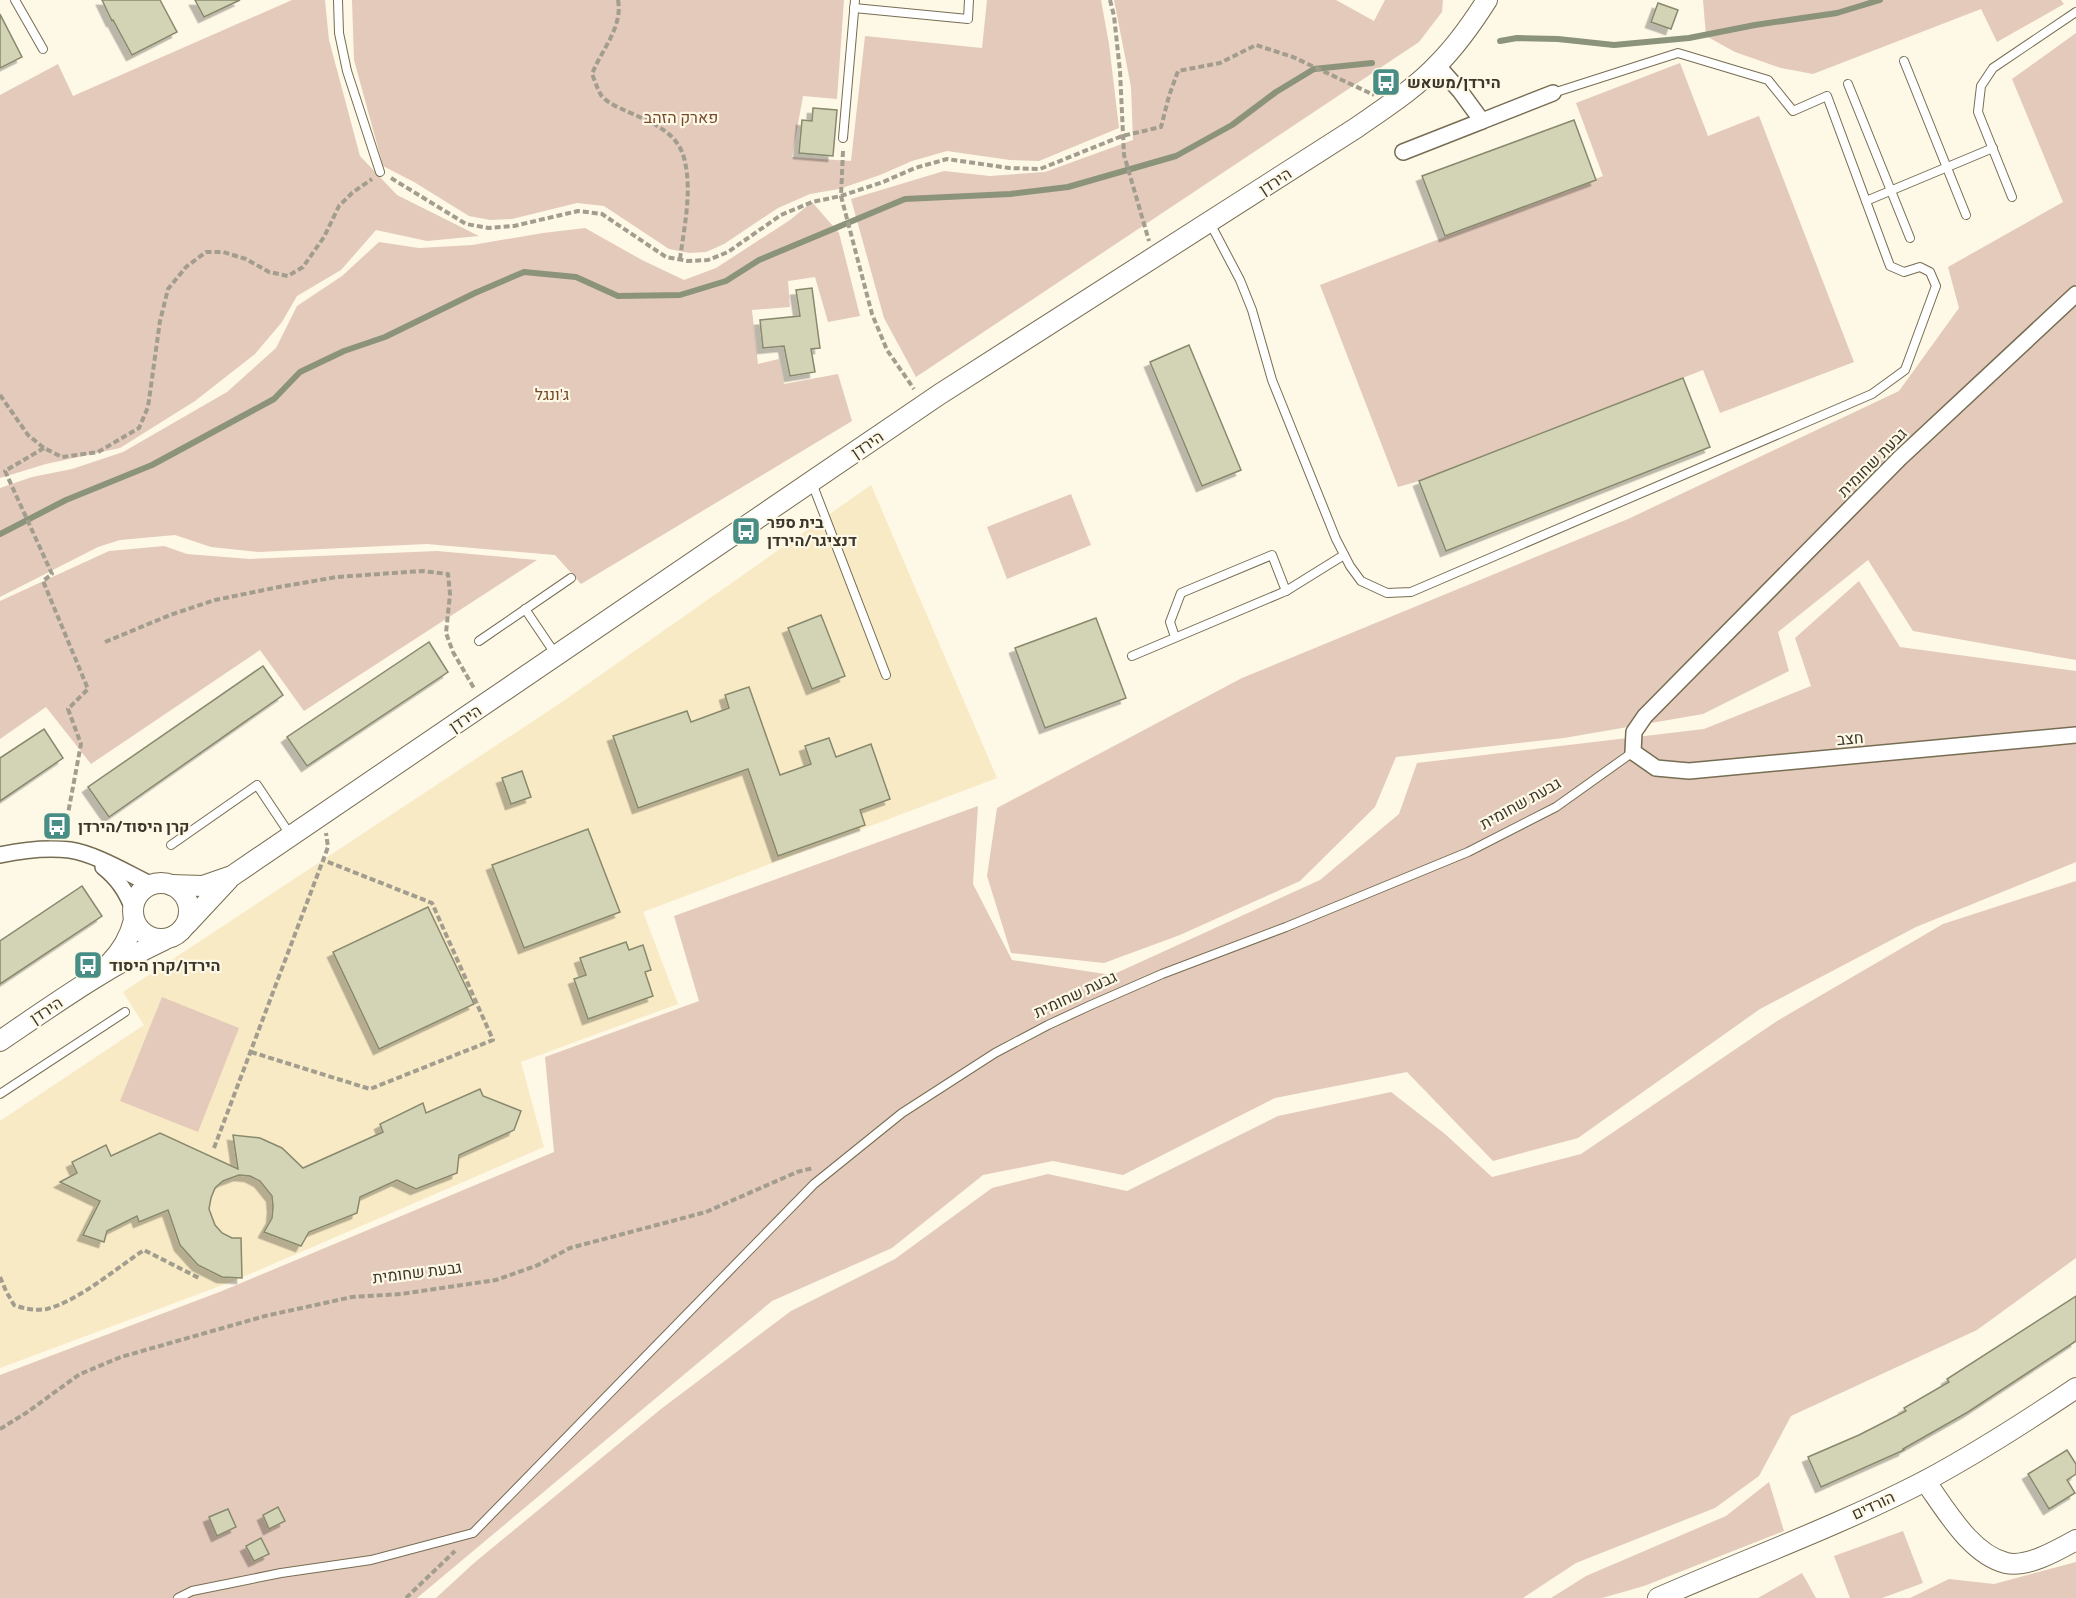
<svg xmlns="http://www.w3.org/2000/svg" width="2076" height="1598" viewBox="0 0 2076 1598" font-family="'Titillium Web',Heebo,sans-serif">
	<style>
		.built { fill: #f8eac5 }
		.green { fill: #e4caba }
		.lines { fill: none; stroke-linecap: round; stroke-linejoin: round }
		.stream { stroke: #8b947a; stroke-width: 6 }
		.building { fill: #d3d4b6; stroke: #88896d; stroke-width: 1.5; filter: url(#shadow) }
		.service-casing { stroke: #766d53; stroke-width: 10 }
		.minor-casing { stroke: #766d53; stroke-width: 18 }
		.tertiary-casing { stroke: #766d53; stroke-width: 22 }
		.path { stroke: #a29d8e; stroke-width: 4; stroke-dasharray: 6 3; stroke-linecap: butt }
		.service { stroke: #fff; stroke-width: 8 }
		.minor { stroke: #fff; stroke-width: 15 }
		.tertiary { stroke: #fff; stroke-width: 20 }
		.labels { text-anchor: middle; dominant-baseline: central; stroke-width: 4.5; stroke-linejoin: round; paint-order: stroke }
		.poi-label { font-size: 16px; font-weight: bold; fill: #3c372c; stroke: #fef8e6; text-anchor: start }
		.park-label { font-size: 16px; fill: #774829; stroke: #fef8e6 }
		.street-label { font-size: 16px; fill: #3c372c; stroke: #fef8e6 }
	</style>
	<defs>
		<filter id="shadow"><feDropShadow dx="-5.5" dy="5.5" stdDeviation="0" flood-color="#0004"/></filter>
	</defs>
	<rect width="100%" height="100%" fill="#fef8e6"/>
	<!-- built -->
	<polygon class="built" points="871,485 997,778 643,912 678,1004 521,1062 544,1147 236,1280 0,1368 0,1121 144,1025 123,992 562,702"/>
	<!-- green -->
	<g class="green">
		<polygon points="292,0 325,0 329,40 360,156 397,195 479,236 427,241 376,230 341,270 297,296 282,322 255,354 195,401 120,448 46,464 0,478 0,95 58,64 73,96"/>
		<polygon points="352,0 844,0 837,99 803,96 792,157 851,161 865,36 982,48 987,0 1101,0 1109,44 1119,128 1039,161 1010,160 947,151 912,161 880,175 839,189 810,194 778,208 724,244 706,252 689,253 669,249 604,206 577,203 512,219 490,220 469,216 414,182 383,166 354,60"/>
		<polygon points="1114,0 1336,0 1374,21 1385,0 1443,0 1442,12 1419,42 916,377 884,318 851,199 944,171 990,176 1045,172 1133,140 1131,87"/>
		<polygon points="1703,0 2061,0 2064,4 1997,42 1981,9 1813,74 1781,68 1735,52 1706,36"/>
		<polygon points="2076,33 2076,660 1913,631 1868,560 1778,632 1789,671 1703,714 1564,738 1396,757 1375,807 1300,881 1180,935 1104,963 1011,953 987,876 997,808 1242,678 1628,519 1899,391 1959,308 1948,267 2063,202 2012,79"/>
		<polygon points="1680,63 1708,136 1759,116 1854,362 1720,413 1703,370 1419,481 1398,487 1320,285 1603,176 1576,103"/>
		<polygon points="812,202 839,233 860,316 828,322 815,277 788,281 790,307 752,310 758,364 779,359 784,384 838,374 852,421 581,584 555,555 427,544 258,552 211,547 175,535 120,540 98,547 0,597 0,488 32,477 72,469 123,452 227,392 276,348 297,306 342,276 379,242 419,248 472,245 543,233 585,228 642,260 684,280 716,268 790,220"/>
		<polygon points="1071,494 1091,545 1007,579 987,527"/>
		<polygon points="164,546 187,554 250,559 437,551 537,560 304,711 260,650 91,764 46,707 0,739 0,601 109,551"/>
		<polygon points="1859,581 1900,647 2076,671 2076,862 1916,927 1760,1009 1578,1138 1493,1161 1407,1072 1275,1098 1123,1175 1053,1161 983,1175 892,1248 772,1301 417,1598 0,1598 0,1375 222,1291 554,1152 545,1057 699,1001 674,916 978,806 973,884 1012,960 1112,975 1320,880 1399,814 1417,763 1704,729 1811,686 1795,638"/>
		<polygon points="2076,881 2076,1258 1977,1330 1791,1416 1759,1476 1715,1508 1576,1563 1523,1598 436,1598 474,1563 661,1409 791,1311 895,1259 992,1188 1048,1174 1127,1191 1278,1116 1391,1092 1445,1134 1492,1177 1581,1154 1777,1021 1943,924"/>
		<polygon points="162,997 239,1028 198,1132 120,1101"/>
		<polygon points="1769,1482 1784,1531 1644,1586 1602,1598 1551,1598 1586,1576 1726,1516"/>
		<polygon points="1903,1531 1923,1583 1882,1598 1850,1598 1834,1556"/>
		<polygon points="2076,1562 2076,1598 1910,1598 1949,1579 1994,1584"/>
		<polygon points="1802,1573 1816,1598 1758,1598"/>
	</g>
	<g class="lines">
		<!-- stream -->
		<g class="stream">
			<polyline points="1500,41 1517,38 1558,39 1614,45 1689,38 1755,25 1837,13 1880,0"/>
			<polyline points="0,534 66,500 152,465 274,399 300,372 344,351 385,337 475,293 524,272 576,277 618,296 680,295 726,281 759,260 905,199 1010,194 1068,187 1176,156 1232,125 1276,92 1314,69 1372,63"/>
		</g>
	</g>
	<!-- building -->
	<g class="building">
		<polygon points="102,0 160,0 177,32 132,55 113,20 112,21"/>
		<polygon points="195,0 240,0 204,17"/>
		<polygon points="1658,3 1678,10 1671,29 1651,22"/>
		<polygon points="0,14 22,57 0,68"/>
		<polygon points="813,108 837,110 833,156 799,153 802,120 812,121"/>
		<polygon points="1574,120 1596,180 1445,236 1422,176"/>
		<polygon points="812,288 820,348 811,349 815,372 790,376 784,346 763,348 760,320 800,316 796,290"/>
		<polygon points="1189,345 1241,470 1202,486 1150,362"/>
		<polygon points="1683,378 1710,447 1446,551 1419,481"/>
		<polygon points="821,615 845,676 812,689 788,628"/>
		<polygon points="1096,618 1126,698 1045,728 1015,648"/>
		<polygon points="429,642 448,672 307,766 287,737"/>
		<polygon points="263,666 283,695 109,817 88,787"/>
		<polygon points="749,687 780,775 811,764 805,746 829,738 836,757 871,744 890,799 860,810 865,825 778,856 748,769 638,808 613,736 687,711 691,722 729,708 725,695"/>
		<polygon points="44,729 63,758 0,801 0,758"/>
		<polygon points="522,771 531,797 511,804 502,778"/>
		<polygon points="588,829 620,912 524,948 492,865"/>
		<polygon points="82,886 102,916 0,984 0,941"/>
		<polygon points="428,907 474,1004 379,1049 333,952"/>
		<polygon points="626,942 629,950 643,945 651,970 645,972 653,996 588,1019 574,979 586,975 580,958"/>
		<polygon points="480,1089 483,1096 521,1111 514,1130 459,1155 457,1173 416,1189 397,1180 360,1197 357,1213 309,1232 301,1246 264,1232 272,1218 273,1207 272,1196 260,1181 250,1176 239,1175 223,1181 215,1188 211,1198 209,1209 215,1225 222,1233 232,1238 241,1238 242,1278 222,1277 198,1265 180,1245 168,1210 139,1222 137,1216 107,1231 104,1242 83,1235 100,1201 60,1182 77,1173 72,1162 106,1145 111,1156 160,1133 238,1169 233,1135 260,1138 282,1148 303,1168 383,1132 380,1124 423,1103 426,1113"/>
		<polygon points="2076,1296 2076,1341 1968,1412 1903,1449 1904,1450 1821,1487 1808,1457 1859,1435 1906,1411 1904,1408 1949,1382 1947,1379"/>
		<polygon points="2067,1450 2076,1464 2076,1474 2067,1480 2075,1493 2049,1509 2028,1474"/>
		<polygon points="278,1507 285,1521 269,1529 263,1515"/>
		<polygon points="228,1509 236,1527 217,1536 209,1517"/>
		<polygon points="261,1538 269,1554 254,1561 246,1546"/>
	</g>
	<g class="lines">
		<!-- service casing -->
		<g class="service-casing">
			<g id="service">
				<polyline points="15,0 43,49"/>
				<polyline points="338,0 339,33 347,71 380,172"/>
				<polyline points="854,8 968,19 969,0"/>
				<polyline points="1904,61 1966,215"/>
				<polyline points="1848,84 1910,238"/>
				<polyline points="843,138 855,0"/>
				<polyline points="2012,197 1978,112 1981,86 1993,68 2076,12"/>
				<polyline points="1866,201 1993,148"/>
				<polyline points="1210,223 1240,280 1252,310 1272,380 1336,539 1350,566 1361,581 1387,593 1411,592 1872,394 1905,370 1936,286 1930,272 1920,267 1904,272 1890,266 1827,96 1793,111 1768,80 1678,53 1553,93"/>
				<polyline points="812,483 886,675"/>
				<polyline points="525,609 556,655"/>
				<polyline points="1175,637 1170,622 1181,593 1272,555 1286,591"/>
				<polyline points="479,641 571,578"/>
				<polyline points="1132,656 1286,591 1344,555"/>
				<polyline points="171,845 257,785 291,836"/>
				<polyline points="0,1094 125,1012"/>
				<polyline points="178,1598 192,1591 281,1573 371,1560 473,1533 814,1184 902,1113 995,1053 1048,1025 1091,1005 1162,974 1286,927 1468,852 1556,807 1633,752"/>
			</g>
		</g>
		<!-- minor casing -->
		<g class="minor-casing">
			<g id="minor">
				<polyline points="1437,65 1460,91 1482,121 1553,93"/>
				<polyline points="1403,152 1482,121"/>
				<polyline points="2076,294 1900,458 1645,716 1634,732 1633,752 1656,768 1689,771 2076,735"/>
				<path d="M0,855C23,850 46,847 70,850C96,854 127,873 152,885"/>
				<path d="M103,867C118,879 126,891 133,909"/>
			</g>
		</g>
		<!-- tertiary casing -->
		<g class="tertiary-casing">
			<g id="tertiary">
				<circle cx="161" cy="911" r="28"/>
				<path d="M171,885L203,886L232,876L940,394L1356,128C1383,109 1416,88 1438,64C1457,45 1473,22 1487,0"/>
				<polyline points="187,924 228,880"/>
				<path d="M109,964C122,951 130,937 134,920"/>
				<path d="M0,1041C53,1005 106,967 164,940"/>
				<path d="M1925,1481C1945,1508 1970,1554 2006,1563C2027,1568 2058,1550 2076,1540"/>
				<path d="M1658,1598C1747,1559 1838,1526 1925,1481C1977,1453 2027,1421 2076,1388"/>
			</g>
		</g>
		<!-- path -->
		<g class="path">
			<path d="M618,0C623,27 602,49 592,74C595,81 597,88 601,95C606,102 617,107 624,110C650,122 679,131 685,162C692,193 684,228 680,259"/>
			<polyline points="1110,0 1114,16 1120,71 1124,155 1149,241"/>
			<polyline points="843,151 841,196 872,314 887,350 914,389"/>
			<polyline points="391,178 466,224 489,228 514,226 578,211 602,214 666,257 688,261 708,260 728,252 781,215 812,202 841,196 883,182 915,168 947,159 1009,168 1040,169 1122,136 1161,127 1169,96 1178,71 1220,63 1256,45 1293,57 1374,95"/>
			<polyline points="0,395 28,435 44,448 62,457 98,452 139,428 148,407 160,321 168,289 186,267 206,252 223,252 246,259 269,272 288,276 303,267 324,237 339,206 352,193 372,179"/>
			<polyline points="44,448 5,471 52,574 43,581 88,689 68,709 81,744 64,835"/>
			<polyline points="105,642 170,615 215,600 279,587 337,577 422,571 448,574 450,594 446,633 453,652 475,690"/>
			<polyline points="251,1052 370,1089 493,1040 432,903 323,860"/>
			<polyline points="214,1148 328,847 326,833"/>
			<path d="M0,1277L6,1291L14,1305C25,1309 35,1311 47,1309C78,1301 117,1268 144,1250L201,1279"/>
			<polyline points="0,1429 26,1413 80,1374 121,1357 265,1316 352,1297 401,1294 496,1280 538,1265 570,1248 706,1212 797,1172 813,1168"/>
			<polyline points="406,1598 455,1551"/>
		</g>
		<!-- service -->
		<use href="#service" class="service"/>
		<!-- minor -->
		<use href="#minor" class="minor"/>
		<!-- tertiary -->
		<use href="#tertiary" class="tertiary"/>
	</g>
	<!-- icons -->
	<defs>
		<g id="bus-square" transform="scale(1.5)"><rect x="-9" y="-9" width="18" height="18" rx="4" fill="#488e85" stroke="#fef8e6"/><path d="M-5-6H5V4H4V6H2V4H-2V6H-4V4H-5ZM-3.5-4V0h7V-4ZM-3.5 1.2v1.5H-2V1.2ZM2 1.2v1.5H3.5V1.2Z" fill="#fff"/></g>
	</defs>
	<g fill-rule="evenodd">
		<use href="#bus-square" x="1386" y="82"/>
		<use href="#bus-square" x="746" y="531"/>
		<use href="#bus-square" x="57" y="826"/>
		<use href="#bus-square" x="88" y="965"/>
	</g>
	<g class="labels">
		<!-- poi labels -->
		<g class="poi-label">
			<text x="1407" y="82">הירדן/משאש</text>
			<text x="767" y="522">בית ספר<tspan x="767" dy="18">דנציגר/הירדן</tspan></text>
			<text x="78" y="826">קרן היסוד/הירדן</text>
			<text x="109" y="965">הירדן/קרן היסוד</text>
		</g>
		<!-- park labels -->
		<g class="park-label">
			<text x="681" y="117">פארק הזהב</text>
			<text x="552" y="394">ג'ונגל</text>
		</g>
		<!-- street labels -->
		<g class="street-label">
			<text transform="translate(1275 181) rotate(-33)">הירדן</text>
			<text transform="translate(867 444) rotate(-34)">הירדן</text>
			<text transform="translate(1872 462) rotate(-45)">גבעת שחומית</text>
			<text transform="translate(465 718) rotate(-34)">הירדן</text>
			<text transform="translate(1850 738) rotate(-5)">חצב</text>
			<text transform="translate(1520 803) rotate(-29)">גבעת שחומית</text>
			<text transform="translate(1075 994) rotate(-25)">גבעת שחומית</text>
			<text transform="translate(46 1010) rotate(-33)">הירדן</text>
			<text transform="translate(417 1272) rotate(-7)">גבעת שחומית</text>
			<text transform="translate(1873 1505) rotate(-25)">הורדים</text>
		</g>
	</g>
</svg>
